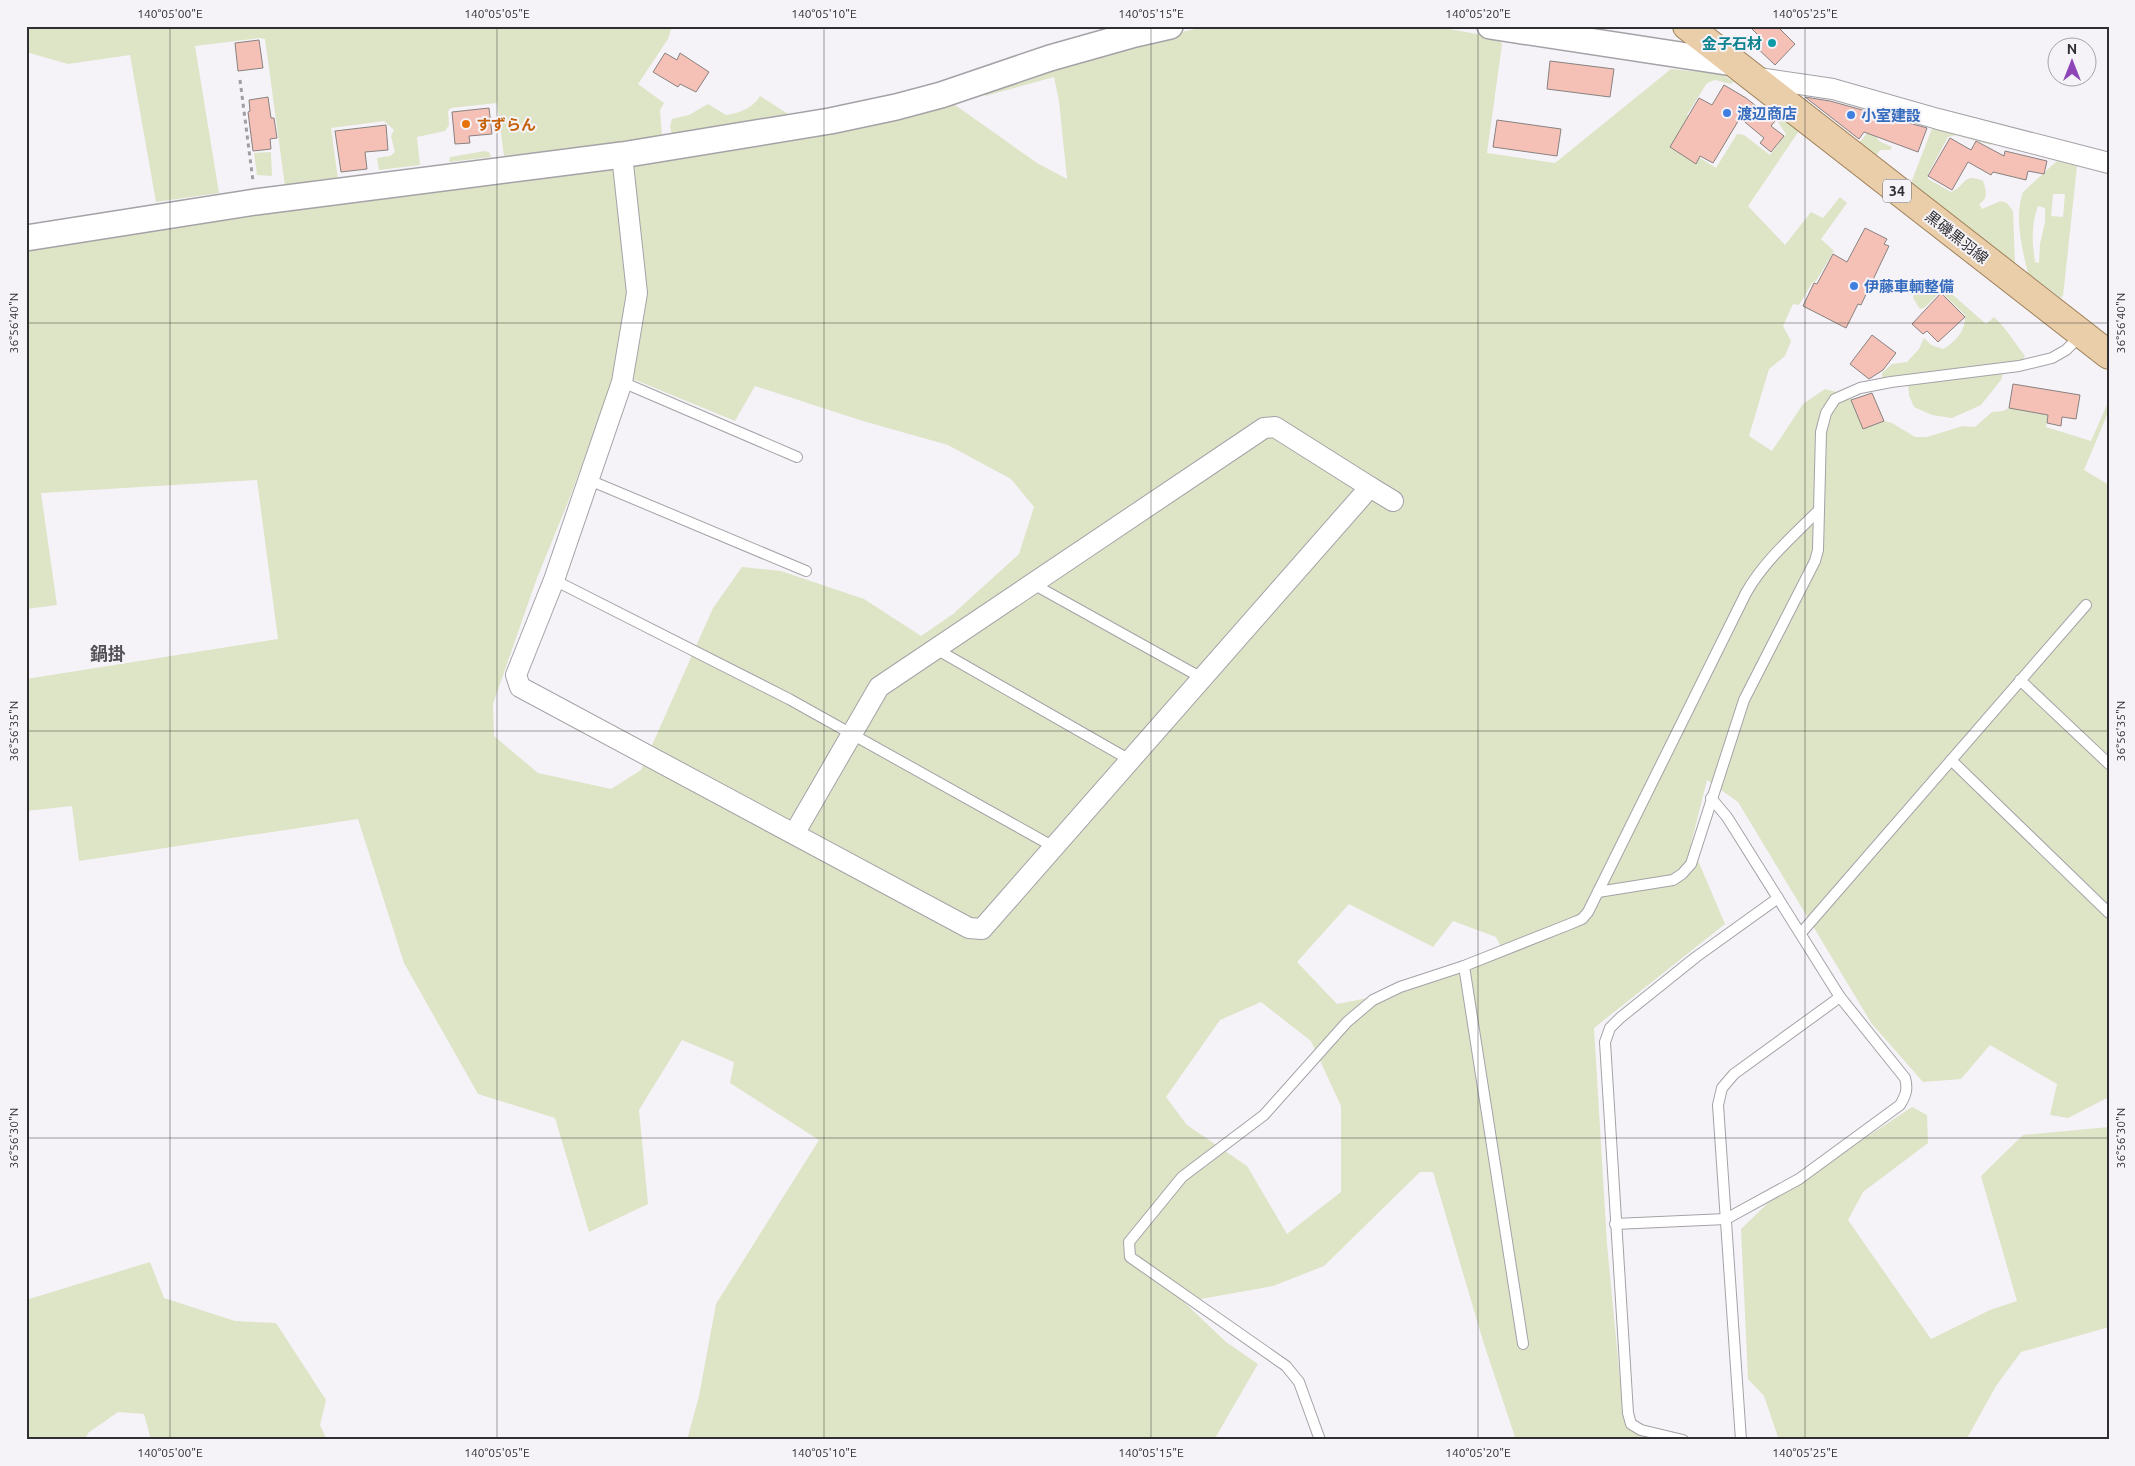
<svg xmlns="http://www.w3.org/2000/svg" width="2135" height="1466" viewBox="0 0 2135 1466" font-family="Ubuntu,'Noto Sans JP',sans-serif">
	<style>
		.green { fill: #dee4c6; fill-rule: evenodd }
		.building { fill: #f5c0b6; stroke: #888280 }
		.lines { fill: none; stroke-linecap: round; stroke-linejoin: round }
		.service-casing { stroke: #a5a2a7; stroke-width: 12 }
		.minor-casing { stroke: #a5a2a7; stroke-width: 22 }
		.tertiary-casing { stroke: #a5a2a7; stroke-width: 28 }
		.primary-casing { stroke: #9f8159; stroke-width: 30 }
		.path { stroke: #a09ea2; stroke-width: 3; stroke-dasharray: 4 4; stroke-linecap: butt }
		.service { stroke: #fff; stroke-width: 10 }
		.minor { stroke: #fff; stroke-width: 20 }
		.tertiary { stroke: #fff; stroke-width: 25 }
		.primary { stroke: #e9cea9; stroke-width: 28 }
		.ticks { fill: none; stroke: #2f2e30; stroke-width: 1; stroke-opacity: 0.45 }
		.culture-dot { fill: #0f9aa8; stroke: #f5f3f8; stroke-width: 2 }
		.shop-dot { fill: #3f7fe0; stroke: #f5f3f8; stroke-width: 2 }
		.food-dot { fill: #e8710a; stroke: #f5f3f8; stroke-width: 2 }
		.labels { text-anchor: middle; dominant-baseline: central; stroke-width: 4; stroke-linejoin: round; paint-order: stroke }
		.shield { fill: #f5f3f8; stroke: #6a696c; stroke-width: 1 }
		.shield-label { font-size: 14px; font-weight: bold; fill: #2f2e30 }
		.culture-label { font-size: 15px; font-weight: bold; fill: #0d838f; stroke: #f5f3f8; text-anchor: end }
		.shop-label { font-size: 15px; font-weight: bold; fill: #366cbe; stroke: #f5f3f8; text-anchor: start }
		.food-label { font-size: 15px; font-weight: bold; fill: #c56008; stroke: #f5f3f8; text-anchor: start }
		.street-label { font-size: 15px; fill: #2f2e30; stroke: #f5f3f8 }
		.quarter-label { font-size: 18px; font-weight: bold; fill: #545156; stroke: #f5f3f8 }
		.neatline { fill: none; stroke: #2f2e30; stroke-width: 2 }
		.ticks-label { font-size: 12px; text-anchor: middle; fill: #2f2e30 }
	</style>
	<rect width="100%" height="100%" fill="#f5f3f8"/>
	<!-- green -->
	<g class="green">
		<polygon points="26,26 672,26 668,39 638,84 664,103 660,110 662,137 504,156 497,103 451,108 448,111 449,125 445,131 417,137 420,165 379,170 377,158 390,156 395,152 391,136 394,130 384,121 331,128 338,179 285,186 265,39 259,38 195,46 219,193 156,202 130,55 68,64 26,52"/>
		<path d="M1208,26H1433L1499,38L1502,44L1487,153L1555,163L1671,69L1722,74L1734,82L1731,84L1715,80L1707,83L1687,115L1702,126L1689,151L1716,168L1737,134L1744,135L1770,155L1786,134L1778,122L1777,111L1801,128L1748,206L1785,245L1811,212L1823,218L1840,197L1847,203L1821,239L1834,251L1816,281L1812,283L1799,305L1793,304L1783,326L1791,341L1785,356L1769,369L1749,436L1772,451L1803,404L1825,389L1840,393L1855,401L1870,417L1892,423L1915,437H1927L1963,426L1975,427L1992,412L2003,411L2009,408L2048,415L2046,427L2091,441L2109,400V410L2084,470L2109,485V1097L2068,1118L2050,1115L2057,1084L1990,1045L1961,1079L1923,1082L1872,1024L1738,802L1707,780L1691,844L1725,924L1594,1028L1607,1244L1620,1380L1644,1440H1516L1484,1344L1433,1172H1420L1324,1266L1273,1286L1184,1302L1226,1342L1258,1364L1214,1440H687L699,1396L716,1304L819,1140L730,1083L734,1062L682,1040L639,1110L648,1204L589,1232L555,1118L478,1094L404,963L358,819L79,861L72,806L26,811V679L278,639L257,480L41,493L57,605L26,609V247L945,104L955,105L1037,163L1067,179L1059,101L1054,77L985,96V90L1152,39ZM616,372L735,421L755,386L863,421L948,445L1011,479L1034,507L1019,554L953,614L921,636L864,599L781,571L742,567L713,608L641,770L611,789L538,773L494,736L493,704L537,578L570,497ZM1349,904L1433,947L1453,921L1496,937L1505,956L1393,993L1337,1004L1297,962ZM1261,1002L1311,1041L1341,1106V1192L1287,1234L1247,1166L1187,1125L1166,1097L1220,1020Z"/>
		<path d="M760,96L796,119L672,134L670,127L672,119L689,115L708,104L726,115C740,113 753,108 760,96Z"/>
		<polygon points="1882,115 1884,118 1875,135 1879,141 1892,147 1890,150 1880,150 1876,156 1859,143"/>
		<path d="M1933,126L1993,141L1991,145L1956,135L1948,137L1928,174V179L1951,192C1966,186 1963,172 1983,181C1986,190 1989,198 1979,204L1982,209L2001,201L2007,203L2013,211L2015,264L1911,183Z"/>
		<polygon points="485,151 489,152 491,157 449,162 450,157"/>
		<polygon points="271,152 272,176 257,175 254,153"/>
		<path d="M2057,161L2077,166L2063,296L2061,298L2028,273C2022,249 2014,217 2023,192ZM2053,194H2065L2063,217L2051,216ZM2038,206L2045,208V222L2040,244L2039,263L2035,262C2032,242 2031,225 2038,206Z"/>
		<path d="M1927,278L1945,288L1986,324L1994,317C2007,329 2014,342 2025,356L2023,360L1968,367L1979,376L2003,374L2001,380L1981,405L1952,418L1932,415L1914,407L1909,395L1908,382L1882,380V373L1892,364L1907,362L1919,349L1924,338L1931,345L1943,349C1956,342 1966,330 1965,315L1943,294H1938L1924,308L1920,309L1913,298L1918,281Z"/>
		<polygon points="1912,1107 1927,1115 1928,1143 1863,1192 1848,1220 1931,1339 1990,1310 2017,1301 1981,1176 2023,1135 2109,1127 2109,1327 2021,1352 1996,1386 1966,1440 1779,1440 1764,1396 1748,1379 1741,1229 1769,1202"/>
		<polygon points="150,1262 164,1298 235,1321 276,1323 326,1400 320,1425 327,1440 151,1440 144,1414 118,1412 88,1433 85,1440 26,1440 26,1300"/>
	</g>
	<!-- building -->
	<g class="building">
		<polygon points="1749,26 1777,26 1795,44 1775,65 1754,45 1761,38"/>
		<polygon points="259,40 263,68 238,71 235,43"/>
		<polygon points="665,53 677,60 680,53 709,72 696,92 680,84 678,87 653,72"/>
		<polygon points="1550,61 1614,69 1610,97 1547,89"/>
		<polygon points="1724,85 1746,98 1775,121 1771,126 1784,136 1771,152 1760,143 1764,138 1740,118 1713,163 1700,156 1696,164 1670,147 1699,98 1712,105"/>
		<polygon points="268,97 271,118 274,118 277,138 270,139 271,149 253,151 248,112 250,111 249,100"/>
		<polygon points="1805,97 1830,101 1927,128 1918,152 1864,132 1859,139"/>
		<polygon points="489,108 492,134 469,136 470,143 455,144 452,112"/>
		<polygon points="1497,120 1561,129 1557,156 1493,147"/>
		<polygon points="386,125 388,150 365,152 367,169 341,172 335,131"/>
		<polygon points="1950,138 1971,150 1976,141 2004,156 2005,151 2047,161 2044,174 2028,171 2026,180 1993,172 1991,175 1968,162 1952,190 1928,176"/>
		<polygon points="1865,228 1887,239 1884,244 1889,246 1861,305 1858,304 1846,328 1803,306 1814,283 1817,284 1833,254 1847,262"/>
		<polygon points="1941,293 1965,317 1938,342 1927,331 1923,334 1912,324"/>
		<polygon points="1872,335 1896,353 1883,370 1869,379 1850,364"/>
		<polygon points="2013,384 2080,395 2076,419 2062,417 2061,426 2047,423 2048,415 2009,408"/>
		<polygon points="1872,393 1884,421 1863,429 1851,400"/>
	</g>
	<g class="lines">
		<!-- service casing -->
		<g class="service-casing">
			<g id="service">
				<polyline points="622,382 797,457"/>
				<polyline points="589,480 806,571"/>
				<polyline points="554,580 789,699 1054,847"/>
				<polyline points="1033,584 1202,678"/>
				<polyline points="936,649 1130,760"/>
				<polyline points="2020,680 2109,764"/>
				<polyline points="1951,760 2109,913"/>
				<polyline points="1598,892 1673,880 1682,874 1691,864 1744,700 1815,561 1818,550 1821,432 1826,413 1835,399 1860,388 1891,382 2019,366 2052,358 2066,350 2081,335"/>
				<polyline points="1801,933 2086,605"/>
				<path d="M1615,1224L1726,1219L1799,1179L1900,1105C1906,1095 1908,1089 1905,1078L1840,997L1727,817L1711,798"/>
				<path d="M1523,1344L1464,966L1570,924L1582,919L1588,912L1746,593C1764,561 1793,536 1819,510"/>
				<polyline points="1320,1440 1299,1382 1286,1366 1130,1257 1129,1242 1182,1177 1264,1115 1347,1022 1373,1000 1400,987 1464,966"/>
				<polyline points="1683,1440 1641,1430 1631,1424 1628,1413 1605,1042 1610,1028 1620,1018 1696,957 1778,898"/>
				<polyline points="1741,1440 1718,1105 1722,1088 1734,1074 1840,997"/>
			</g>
		</g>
		<!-- minor casing -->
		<g class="minor-casing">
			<g id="minor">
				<polyline points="1752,77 1833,89 1938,119 2109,163"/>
				<polyline points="622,155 637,293 622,382 554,580 516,675 520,687 969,928 982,929 1370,487 1275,427 1264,428 879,687 794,834"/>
				<polyline points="1370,487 1393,501"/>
			</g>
		</g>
		<!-- tertiary casing -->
		<g class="tertiary-casing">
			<g id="tertiary">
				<polyline points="1490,26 1733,63"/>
				<polyline points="26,238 255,202 622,155 830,121 896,107 941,95 1050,58 1135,34 1170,26"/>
			</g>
		</g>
		<!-- primary casing -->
		<g class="primary-casing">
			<polyline id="primary" points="1687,26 2109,355"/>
		</g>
		<!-- path -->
		<polyline class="path" points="240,80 253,181"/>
		<!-- service -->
		<use href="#service" class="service"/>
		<!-- minor -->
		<use href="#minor" class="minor"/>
		<!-- tertiary -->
		<use href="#tertiary" class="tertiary"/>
		<!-- primary -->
		<use href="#primary" class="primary"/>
	</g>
	<!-- ticks -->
	<path class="ticks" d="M170,26V1440M497,26V1440M824,26V1440M1151,26V1440M1478,26V1440M1805,26V1440M26,323H2109M26,731H2109M26,1138H2109"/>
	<!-- markers -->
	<circle class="culture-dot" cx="1772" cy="43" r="5"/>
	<g class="shop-dot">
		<circle cx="1727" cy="113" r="5"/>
		<circle cx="1851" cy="115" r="5"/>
		<circle cx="1854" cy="286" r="5"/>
	</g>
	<circle class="food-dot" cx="466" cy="124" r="5"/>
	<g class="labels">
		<!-- shield labels -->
		<rect class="shield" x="1883" y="179.5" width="28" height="23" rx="4"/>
		<g class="shield-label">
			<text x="1897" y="191">34</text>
		</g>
		<!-- culture labels -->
		<g class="culture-label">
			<text x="1762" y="43">金子石材</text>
		</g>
		<!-- shop labels -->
		<g class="shop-label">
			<text x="1737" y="113">渡辺商店</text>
			<text x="1861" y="115">小室建設</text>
			<text x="1864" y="286">伊藤車輌整備</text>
		</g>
		<!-- food labels -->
		<g class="food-label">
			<text x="476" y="124">すずらん</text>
		</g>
		<!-- street labels -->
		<g class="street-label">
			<text transform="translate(1957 237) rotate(38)">黒磯黒羽線</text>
		</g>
		<!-- quarter labels -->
		<g class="quarter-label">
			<text x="108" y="653">鍋掛</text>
		</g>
	</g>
	<!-- border -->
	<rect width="2135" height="1466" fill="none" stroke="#f5f3f8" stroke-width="55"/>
	<!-- north arrow -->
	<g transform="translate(2072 62)"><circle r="24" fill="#f5f3f8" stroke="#a6a4a8"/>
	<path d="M0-4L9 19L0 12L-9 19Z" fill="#8d45b7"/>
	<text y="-8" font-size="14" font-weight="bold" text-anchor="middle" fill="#2f2e30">N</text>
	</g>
	<rect x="28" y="28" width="2080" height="1410" class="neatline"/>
	<g class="ticks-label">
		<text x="170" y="18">140°05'00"E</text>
		<text x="497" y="18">140°05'05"E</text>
		<text x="824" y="18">140°05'10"E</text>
		<text x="1151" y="18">140°05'15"E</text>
		<text x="1478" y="18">140°05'20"E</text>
		<text x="1805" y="18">140°05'25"E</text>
		<text transform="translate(14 323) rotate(-90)" y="4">36°56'40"N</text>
		<text transform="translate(2121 323) rotate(-90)" y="4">36°56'40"N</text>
		<text transform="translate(14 731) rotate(-90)" y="4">36°56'35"N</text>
		<text transform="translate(2121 731) rotate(-90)" y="4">36°56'35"N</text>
		<text transform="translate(14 1138) rotate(-90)" y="4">36°56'30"N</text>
		<text transform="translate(2121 1138) rotate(-90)" y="4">36°56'30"N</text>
		<text x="170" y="1457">140°05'00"E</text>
		<text x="497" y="1457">140°05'05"E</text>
		<text x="824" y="1457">140°05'10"E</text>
		<text x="1151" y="1457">140°05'15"E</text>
		<text x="1478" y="1457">140°05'20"E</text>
		<text x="1805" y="1457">140°05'25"E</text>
	</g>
</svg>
